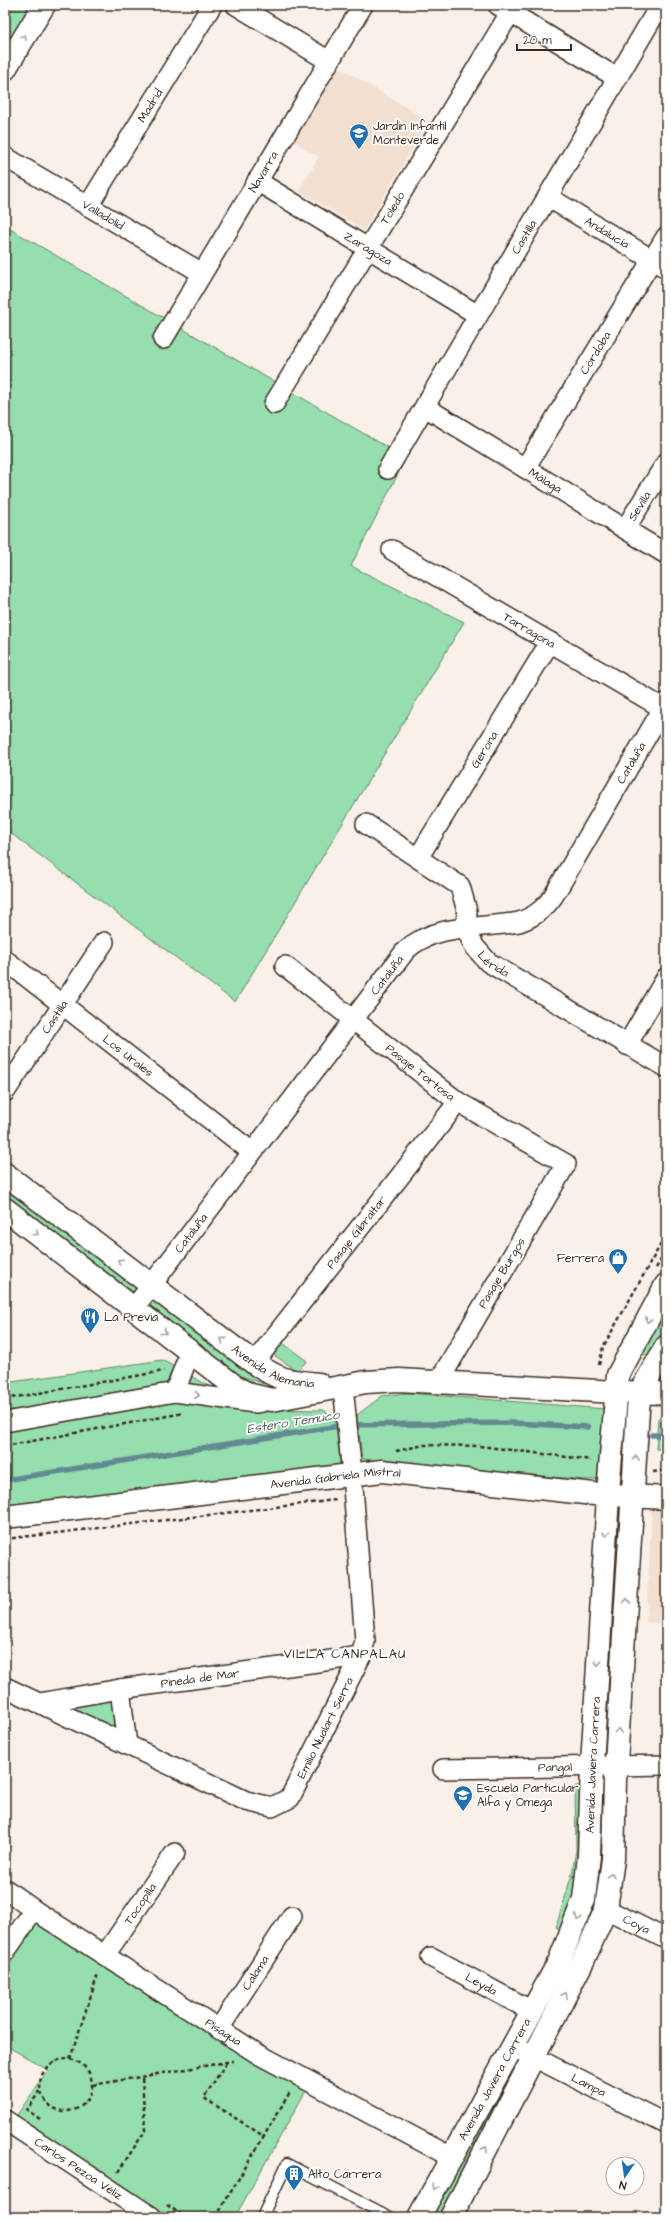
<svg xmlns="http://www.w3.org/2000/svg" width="671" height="2222" viewBox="0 0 671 2222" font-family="'Architects Daughter',sans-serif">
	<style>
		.built { fill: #f2dfcf }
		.green { fill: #95dead; stroke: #688466 }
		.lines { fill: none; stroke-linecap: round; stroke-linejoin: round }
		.stream { stroke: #648a92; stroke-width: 5.5 }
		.lane-casing { stroke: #3b2a1e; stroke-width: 13 }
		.street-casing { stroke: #3b2a1e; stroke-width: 22 }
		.secondary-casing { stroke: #3b2a1e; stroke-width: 25 }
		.primary-casing { stroke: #3b2a1e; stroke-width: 25 }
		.path { stroke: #3b2a1e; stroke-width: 2.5; stroke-dasharray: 4 3; stroke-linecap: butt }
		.lane { stroke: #fff; stroke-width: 10 }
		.street { stroke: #fff; stroke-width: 19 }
		.secondary { stroke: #fff; stroke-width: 22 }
		.primary { stroke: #fff; stroke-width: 22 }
		.oneway { stroke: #a79f9a }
		.labels { text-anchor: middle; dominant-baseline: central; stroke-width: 3.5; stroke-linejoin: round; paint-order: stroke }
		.street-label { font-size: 12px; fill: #3b2a1e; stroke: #fff }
		.poi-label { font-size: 12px; fill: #3b2a1e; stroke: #fff; text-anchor: start }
		.water-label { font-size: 13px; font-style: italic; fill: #505a58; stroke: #fff }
		.neighbourhood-label { font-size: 13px; letter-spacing: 1px; fill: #3b2a1e; stroke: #fff }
	</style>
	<rect width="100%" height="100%" fill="#f9f0e9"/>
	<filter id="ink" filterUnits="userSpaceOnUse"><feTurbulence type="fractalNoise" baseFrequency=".025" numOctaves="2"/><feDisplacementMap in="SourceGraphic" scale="8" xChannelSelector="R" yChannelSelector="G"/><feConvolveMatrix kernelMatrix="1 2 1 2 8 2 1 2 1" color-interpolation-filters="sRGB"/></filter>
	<g filter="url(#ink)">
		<!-- built -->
		<g class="built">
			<polygon points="339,67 429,121 364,230 299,191 319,157 294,142"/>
			<polygon points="652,1505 666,1506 666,1624 646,1622"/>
		</g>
		<!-- green -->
		<g class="green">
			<polygon points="15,5 32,5 5,51 5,21"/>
			<polygon points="5,226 406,458 351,566 464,622 235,1002 5,829"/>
			<polygon points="5,1179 141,1283 133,1292 5,1195"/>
			<polygon points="154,1294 245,1366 264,1384 238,1375 145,1305"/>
			<polygon points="666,1302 666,1325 649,1355 637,1354"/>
			<polygon points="280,1341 307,1361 297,1371 271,1353"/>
			<polygon points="162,1360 251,1409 324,1410 335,1419 341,1469 5,1507 5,1383"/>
			<polygon points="407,1393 606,1409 600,1479 586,1480 362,1459 357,1415 382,1396"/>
			<polygon points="663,1412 666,1412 666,1449 656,1449 658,1419"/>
			<polygon points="615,1536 622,1537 609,1732 602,1731"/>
			<polygon points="112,1696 118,1731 57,1702"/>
			<polygon points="575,1786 583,1786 579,1889 565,1932 556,1927 572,1874 576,1850"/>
			<polygon points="36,1919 308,2087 235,2217 164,2217 15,2118 48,2070 5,2045 5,1965"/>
			<polygon points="512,2063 519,2066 440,2217 431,2217"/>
		</g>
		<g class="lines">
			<!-- stream -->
			<g class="stream">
				<polyline points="652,1435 666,1435"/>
				<polyline points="5,1480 345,1425 513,1423 588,1427"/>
			</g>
			<!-- lane casing -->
			<g class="lane-casing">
				<polyline id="lane" points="262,2217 287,2164 390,2217"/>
			</g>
			<!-- street casing -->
			<g class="street-casing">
				<g id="street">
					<polyline points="236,5 329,61"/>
					<polyline points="498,5 617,78"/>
					<path id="s1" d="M5,157L202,273"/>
					<path id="s2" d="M257,181L478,315"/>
					<path id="s3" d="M548,197L666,268"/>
					<path id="s4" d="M88,206L212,5"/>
					<path id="s5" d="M163,339L363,5"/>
					<path id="s6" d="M274,404L510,13"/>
					<path id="s7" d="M425,407L666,554"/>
					<path id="s8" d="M525,468L666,237"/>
					<path id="s9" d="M388,469L660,5"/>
					<path id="s10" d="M625,529L666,463"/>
					<path id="s11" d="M392,550L666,710"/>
					<path id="s12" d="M366,824L460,886L467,911L466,928L474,946L488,962L666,1067"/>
					<path id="s13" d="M418,858L550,642"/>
					<path id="s14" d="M5,960L252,1152"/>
					<path id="s15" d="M285,966L458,1102L566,1164L439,1381"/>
					<polyline points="627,1045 666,978"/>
					<path id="s16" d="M5,1092L104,942"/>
					<path id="s17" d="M134,1308L406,950C435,923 482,929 519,922C537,916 548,906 557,890L666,703"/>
					<path id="s18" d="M254,1363L458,1102"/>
					<polyline points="175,1392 190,1351"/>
					<polyline points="5,1422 175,1392 255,1403 262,1402"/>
					<path id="s19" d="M5,1687L246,1801L272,1807L290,1798L361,1656L365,1641L352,1474L343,1386"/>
					<polyline points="120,1689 127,1745"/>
					<path id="s20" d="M39,1703L120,1689L361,1656"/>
					<path id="s21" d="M443,1769L666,1765"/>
					<path id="s22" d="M5,1889L34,1910L258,2054L451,2157"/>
					<path id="s23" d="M606,1909L666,1939"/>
					<polyline points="5,1952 34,1910"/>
					<path id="s24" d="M105,1955L175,1853"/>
					<path id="s25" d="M431,1957L532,2011"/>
					<path id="s26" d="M219,2029L292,1916"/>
					<path id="s27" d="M512,2046L666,2124"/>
					<path id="s28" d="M5,2120L152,2217"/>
				</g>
			</g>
			<!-- secondary casing -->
			<g class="secondary-casing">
				<g id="secondary">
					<polyline points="5,69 44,5"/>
					<polyline points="616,1392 666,1393"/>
					<path id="s29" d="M5,1517L382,1471L594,1494L666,1498"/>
				</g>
			</g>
			<!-- primary casing -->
			<g class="primary-casing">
				<g id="primary">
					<path id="s30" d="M5,1174L254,1363C281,1381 287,1381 319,1384"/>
					<polyline points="5,1209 237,1388 251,1395 272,1400 366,1382 399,1380 616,1392"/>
					<path id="s31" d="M419,2217L559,1962L584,1899L589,1856L592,1766L609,1479L618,1375L666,1285"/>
					<polyline points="451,2217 583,1961 606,1909 613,1859 615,1780 638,1410 640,1392 666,1347"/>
				</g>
			</g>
			<!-- path -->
			<g class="path">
				<polyline points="656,1268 666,1251"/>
				<polyline points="599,1365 603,1347 666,1235"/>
				<polyline points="5,1399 164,1371"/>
				<polyline points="5,1446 184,1413"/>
				<polyline points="396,1451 424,1445 480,1446 591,1460"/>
				<polyline points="653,1472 666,1470"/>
				<polyline points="5,1539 336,1500"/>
				<circle cx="66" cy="2085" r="26"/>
				<polyline points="70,2059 98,1974"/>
				<polyline points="226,2063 204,2098 265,2137"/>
				<polyline points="93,2085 233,2061"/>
				<polyline points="40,2119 27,2110 41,2089"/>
				<polyline points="118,2172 145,2131 142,2076"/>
				<polyline points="167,2205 185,2217"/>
				<polyline points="216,2217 290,2092"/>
			</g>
			<!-- lane -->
			<use href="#lane" class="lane"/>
			<!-- street -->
			<use href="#street" class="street"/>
			<!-- secondary -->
			<use href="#secondary" class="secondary"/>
			<!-- primary -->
			<use href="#primary" class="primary"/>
		</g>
		<!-- one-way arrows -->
		<defs><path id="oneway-chevron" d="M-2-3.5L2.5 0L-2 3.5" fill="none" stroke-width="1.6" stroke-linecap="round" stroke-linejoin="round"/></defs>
		<g class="oneway">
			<use href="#oneway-chevron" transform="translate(24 37) rotate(-59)"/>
			<use href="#oneway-chevron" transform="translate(36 1233) rotate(37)"/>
			<use href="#oneway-chevron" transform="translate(120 1261) rotate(-143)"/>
			<use href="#oneway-chevron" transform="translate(648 1320) rotate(118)"/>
			<use href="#oneway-chevron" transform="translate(164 1332) rotate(38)"/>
			<use href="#oneway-chevron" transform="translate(223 1340) rotate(-143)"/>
			<use href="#oneway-chevron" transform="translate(197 1395) rotate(6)"/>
			<use href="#oneway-chevron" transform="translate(636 1458) rotate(-87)"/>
			<use href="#oneway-chevron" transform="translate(606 1534) rotate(93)"/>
			<use href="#oneway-chevron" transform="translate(627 1601) rotate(-86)"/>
			<use href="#oneway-chevron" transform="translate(598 1663) rotate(93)"/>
			<use href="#oneway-chevron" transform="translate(618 1731) rotate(-86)"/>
			<use href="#oneway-chevron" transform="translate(611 1875) rotate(-85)"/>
			<use href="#oneway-chevron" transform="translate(578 1918) rotate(112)"/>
			<use href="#oneway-chevron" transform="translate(565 1995) rotate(-62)"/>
			<use href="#oneway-chevron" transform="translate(485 2149) rotate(-63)"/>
			<use href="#oneway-chevron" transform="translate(435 2187) rotate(118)"/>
		</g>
	</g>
	<!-- icons -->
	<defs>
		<g id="school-pin" transform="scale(1)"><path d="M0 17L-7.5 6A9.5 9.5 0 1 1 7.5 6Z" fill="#1f6fb2" stroke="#fff"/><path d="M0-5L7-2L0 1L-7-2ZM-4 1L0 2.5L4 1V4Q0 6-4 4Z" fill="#fff"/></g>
		<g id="shop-pin" transform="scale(1)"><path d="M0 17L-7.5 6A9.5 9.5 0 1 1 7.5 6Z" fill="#1f6fb2" stroke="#fff"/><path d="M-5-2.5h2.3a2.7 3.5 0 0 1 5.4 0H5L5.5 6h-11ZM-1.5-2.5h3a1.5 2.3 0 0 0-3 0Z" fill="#fff"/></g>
		<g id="restaurant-pin" transform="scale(1)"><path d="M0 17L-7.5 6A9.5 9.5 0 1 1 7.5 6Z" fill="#1f6fb2" stroke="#fff"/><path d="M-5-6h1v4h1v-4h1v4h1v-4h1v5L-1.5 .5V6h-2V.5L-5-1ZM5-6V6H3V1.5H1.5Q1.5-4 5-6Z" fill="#fff"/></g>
		<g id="building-pin" transform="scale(1)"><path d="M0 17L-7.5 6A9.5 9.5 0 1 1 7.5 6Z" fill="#1f6fb2" stroke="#fff"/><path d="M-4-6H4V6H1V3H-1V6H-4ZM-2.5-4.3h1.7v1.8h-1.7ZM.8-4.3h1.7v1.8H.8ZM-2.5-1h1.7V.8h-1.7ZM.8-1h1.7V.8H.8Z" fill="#fff"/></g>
	</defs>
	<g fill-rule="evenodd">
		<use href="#school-pin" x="359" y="133"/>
		<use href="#shop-pin" x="618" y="1258"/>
		<use href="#restaurant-pin" x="90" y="1317"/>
		<use href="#school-pin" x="463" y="1795"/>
		<use href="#building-pin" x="294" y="2174"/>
	</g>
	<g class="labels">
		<!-- street labels -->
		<g class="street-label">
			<text stroke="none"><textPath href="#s4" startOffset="118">Madrid</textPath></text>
			<text stroke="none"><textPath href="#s5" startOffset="195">Navarra</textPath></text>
			<text stroke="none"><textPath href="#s6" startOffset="229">Toledo</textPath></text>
			<text stroke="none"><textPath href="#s1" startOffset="114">Valladolid</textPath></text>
			<text stroke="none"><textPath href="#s3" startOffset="69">Andalucía</textPath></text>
			<text stroke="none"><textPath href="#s9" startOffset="269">Castilla</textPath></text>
			<text stroke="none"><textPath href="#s2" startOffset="130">Zaragoza</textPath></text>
			<text stroke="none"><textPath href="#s8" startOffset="135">Córdoba</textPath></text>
			<text stroke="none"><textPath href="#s7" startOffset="141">Málaga</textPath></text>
			<text stroke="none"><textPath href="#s10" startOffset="27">Sevilla</textPath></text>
			<text stroke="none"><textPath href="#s11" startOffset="159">Tarragona</textPath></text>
			<text stroke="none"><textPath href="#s13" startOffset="127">Gerona</textPath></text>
			<text stroke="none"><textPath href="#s17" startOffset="766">Cataluña</textPath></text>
			<text stroke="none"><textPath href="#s12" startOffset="202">Lérida</textPath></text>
			<text stroke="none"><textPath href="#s17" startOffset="418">Cataluña</textPath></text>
			<text stroke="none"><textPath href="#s16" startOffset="90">Castilla</textPath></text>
			<text stroke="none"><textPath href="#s14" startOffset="156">Los Urales</textPath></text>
			<text stroke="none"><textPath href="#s15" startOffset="172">Pasaje Tortosa</textPath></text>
			<text stroke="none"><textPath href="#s17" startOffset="94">Cataluña</textPath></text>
			<text stroke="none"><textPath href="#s18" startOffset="166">Pasaje Gibraltar</textPath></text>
			<text transform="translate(502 1273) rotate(-59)">Pasaje Burgos</text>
			<text stroke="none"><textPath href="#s30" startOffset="332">Avenida Alemania</textPath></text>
			<text stroke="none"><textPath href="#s29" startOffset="333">Avenida Gabriela Mistral</textPath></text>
			<text stroke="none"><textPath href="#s20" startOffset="163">Pineda de Mar</textPath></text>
			<text stroke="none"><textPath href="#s19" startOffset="392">Emilio Nualart Serra</textPath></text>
			<text stroke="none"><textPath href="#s31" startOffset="493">Avenida Javiera Carrera</textPath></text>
			<text stroke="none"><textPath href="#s21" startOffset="112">Pangal</textPath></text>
			<text stroke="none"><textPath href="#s24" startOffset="62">Tocopilla</textPath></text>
			<text stroke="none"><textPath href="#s23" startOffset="34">Coya</textPath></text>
			<text stroke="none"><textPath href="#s26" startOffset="67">Calama</textPath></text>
			<text stroke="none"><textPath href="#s25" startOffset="57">Leyda</textPath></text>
			<text stroke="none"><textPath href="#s22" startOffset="261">Pisagua</textPath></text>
			<text stroke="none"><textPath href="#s31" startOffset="157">Avenida Javiera Carrera</textPath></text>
			<text stroke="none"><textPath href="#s27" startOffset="86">Lampa</textPath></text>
			<text stroke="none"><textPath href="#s28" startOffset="88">Carlos Pezoa Véliz</textPath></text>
		</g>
		<!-- poi labels -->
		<g class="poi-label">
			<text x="373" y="126">Jardín Infantil<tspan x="373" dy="14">Monteverde</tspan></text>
			<text x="604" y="1258" text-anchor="end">Ferrera</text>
			<text x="104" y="1317">La Previa</text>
			<text x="477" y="1788">Escuela Particular<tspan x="477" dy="14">Alfa y Omega</tspan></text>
			<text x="308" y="2174">Alto Carrera</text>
		</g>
		<!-- water labels -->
		<g class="water-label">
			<text transform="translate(293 1422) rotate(-9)">Estero Temuco</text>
		</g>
		<!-- neighbourhood labels -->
		<g class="neighbourhood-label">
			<text x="345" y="1654">VILLA CANPALAU</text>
		</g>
	</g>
	<!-- margin -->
	<rect width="671" height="2222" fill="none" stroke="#fff" stroke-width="20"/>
	<rect x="10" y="10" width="651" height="2202" fill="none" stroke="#3b2a1e" stroke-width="1.5" filter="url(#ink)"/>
	<!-- north arrow -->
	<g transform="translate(625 2176) rotate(193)"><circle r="19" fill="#ffffff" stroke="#b1aaa5"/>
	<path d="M0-3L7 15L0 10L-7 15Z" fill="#1f6fb2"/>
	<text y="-6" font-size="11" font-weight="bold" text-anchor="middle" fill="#3b2a1e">N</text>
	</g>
	<!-- scale -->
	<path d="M517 44v6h54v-6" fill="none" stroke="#3b2a1e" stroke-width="2"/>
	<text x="523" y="44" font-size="12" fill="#3b2a1e" stroke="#ffffff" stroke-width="3" paint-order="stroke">20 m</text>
</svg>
